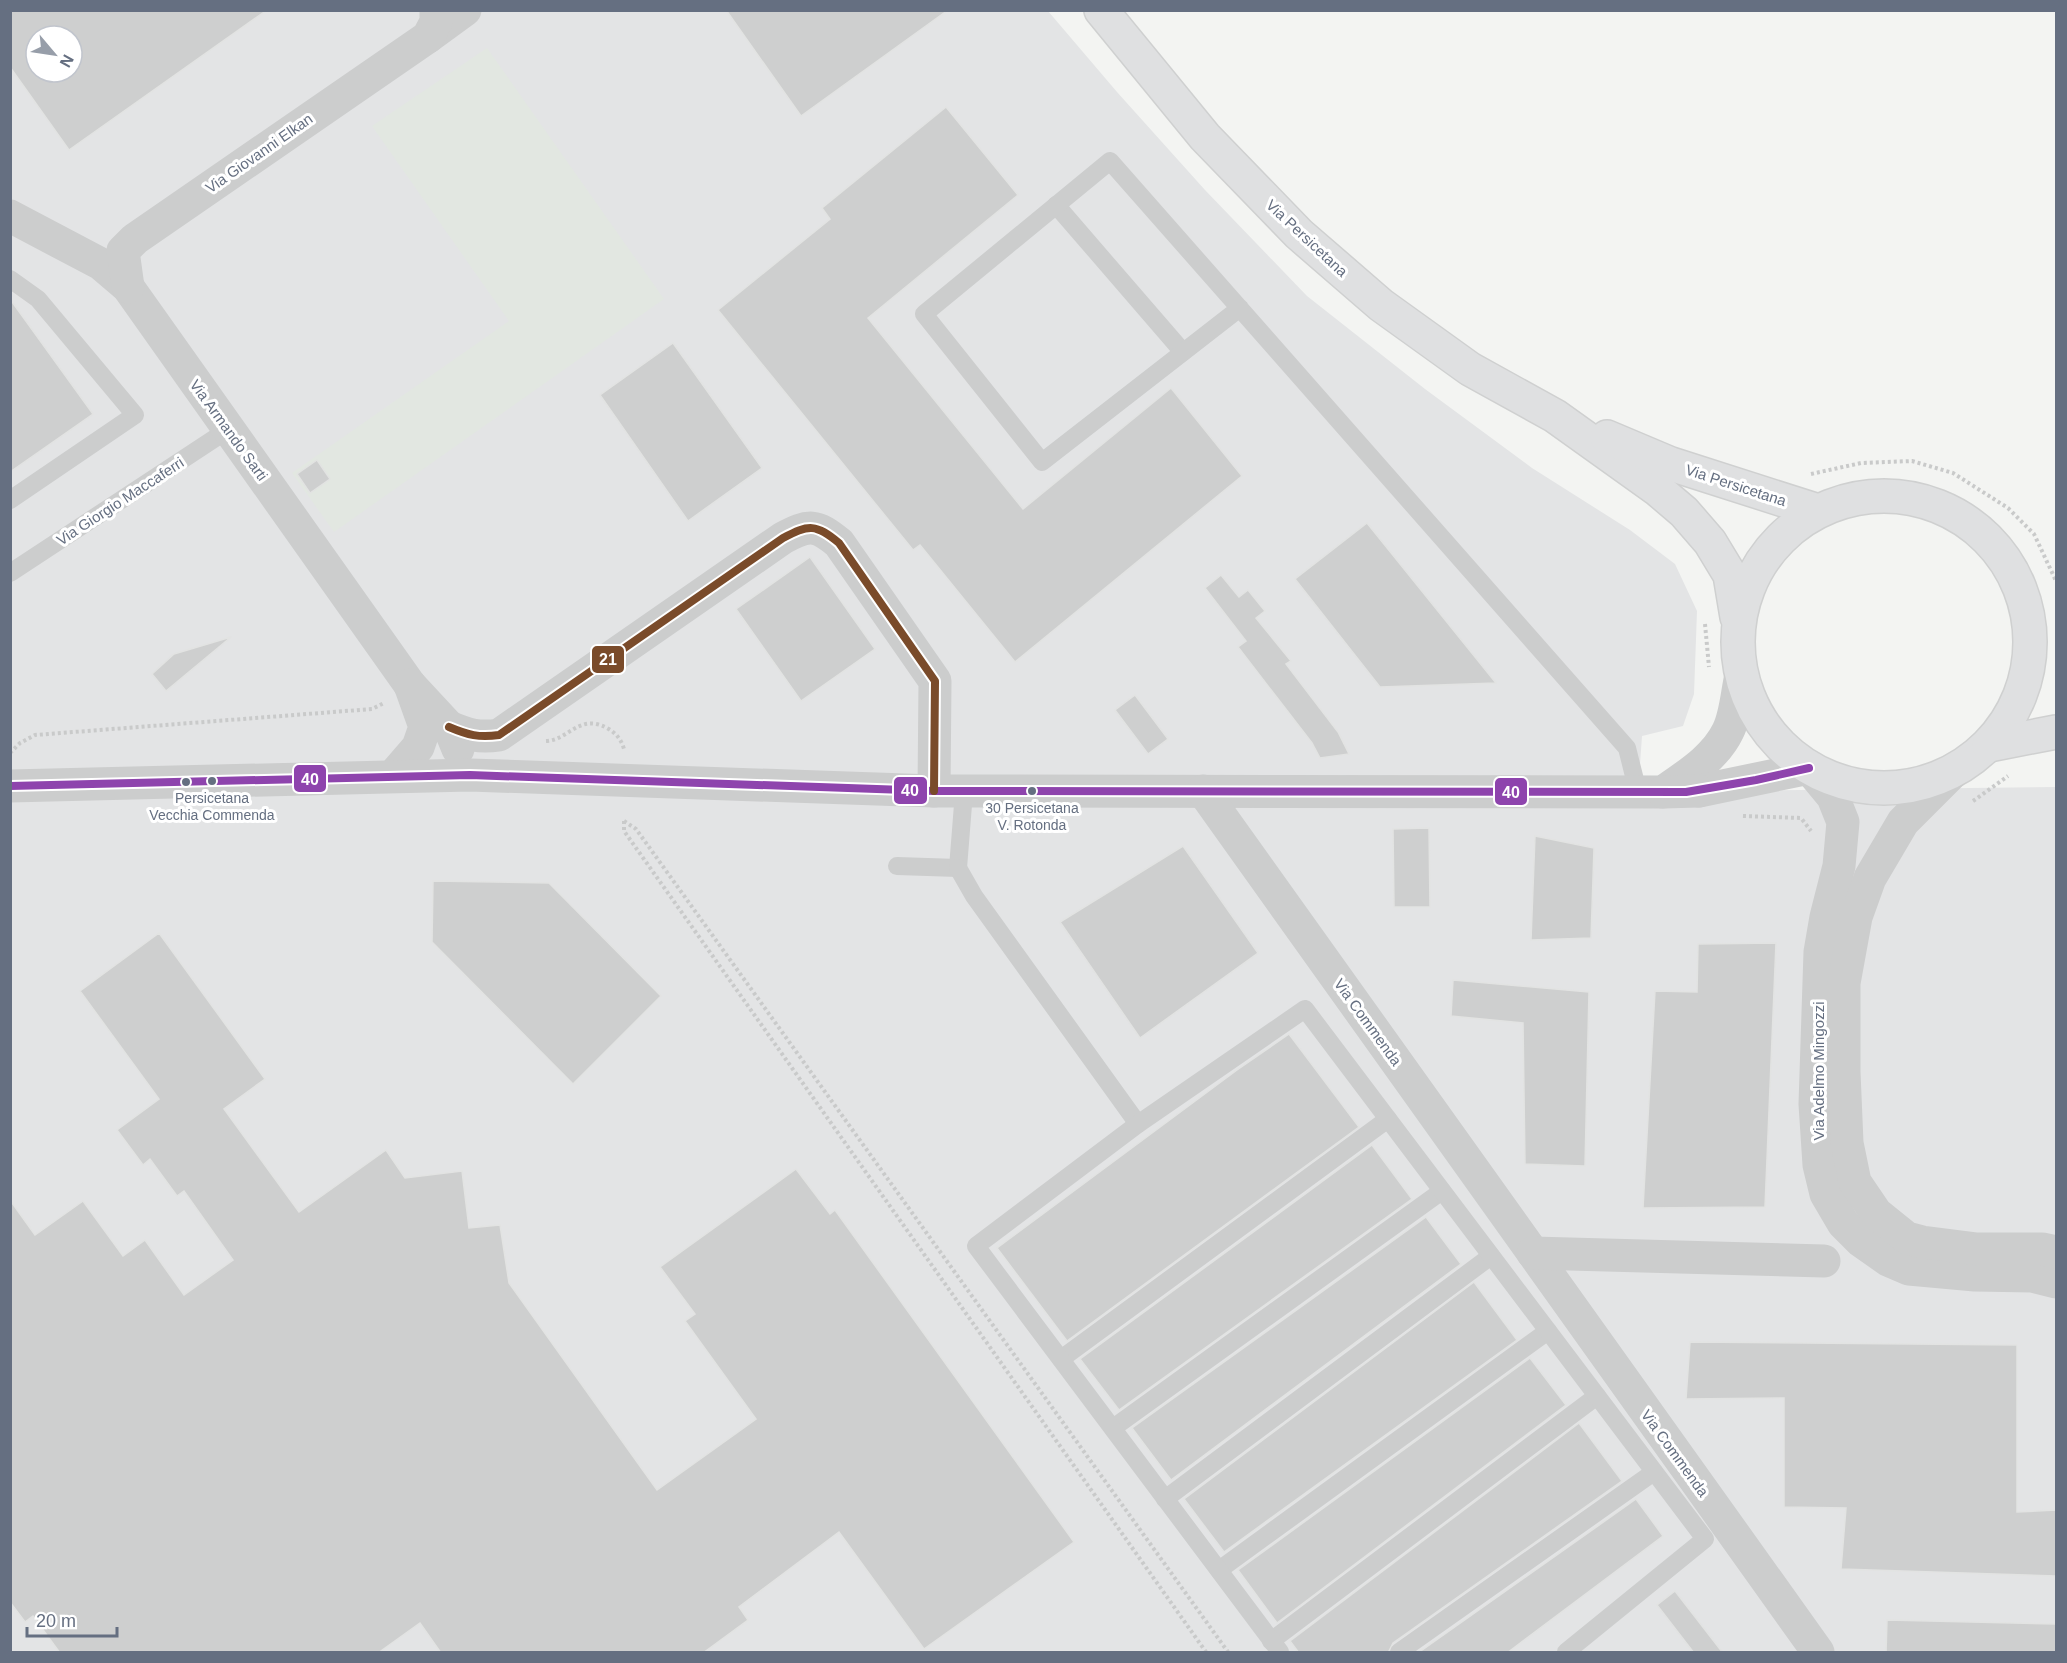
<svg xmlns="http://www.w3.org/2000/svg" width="2067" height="1663" viewBox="0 0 2067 1663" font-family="Arial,sans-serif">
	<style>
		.built { fill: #e3e4e5; fill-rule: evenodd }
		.green { fill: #e2e7e1 }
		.building { fill: #cecfcf; stroke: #e2e3e2; stroke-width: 1.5; fill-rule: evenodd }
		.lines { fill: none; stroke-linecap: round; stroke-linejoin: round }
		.primary-casing { stroke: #cfd0d0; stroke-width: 36 }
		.path { stroke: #c9caca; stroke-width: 4; stroke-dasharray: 3 3; stroke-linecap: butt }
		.service { stroke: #cccdcd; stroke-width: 18 }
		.minor { stroke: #cccdcd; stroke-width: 33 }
		.tertiary { stroke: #cccdcd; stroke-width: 33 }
		.primary { stroke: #dfe0e1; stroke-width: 33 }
		.bus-1-casing { stroke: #fff; stroke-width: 12 }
		.bus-2-casing { stroke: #fff; stroke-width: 12 }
		.bus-1 { stroke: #8e44ad; stroke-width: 8 }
		.bus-2 { stroke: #7a4b2a; stroke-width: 8 }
		.bus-dot { fill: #656f81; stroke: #fff; stroke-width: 2 }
		.labels { text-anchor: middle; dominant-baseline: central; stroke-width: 6; stroke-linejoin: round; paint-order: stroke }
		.bus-label { font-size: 14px; fill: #656f81; stroke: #fff }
		.street-label { font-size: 15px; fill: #656f81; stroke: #fff }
		.line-badge { stroke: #fff; stroke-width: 2 }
		.badge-label { font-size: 16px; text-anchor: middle; font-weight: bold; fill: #fff }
	</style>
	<rect width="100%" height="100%" fill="#f3f4f2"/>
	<!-- built -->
	<path class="built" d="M11,11H1048L1117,92L1205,190L1307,296L1425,389L1532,468L1630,530L1675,564L1697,611L1694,694L1683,726L1642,736L1638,792L2056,787V1652H11ZM36,36H72V72H36Z"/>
	<!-- green -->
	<polygon class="green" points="487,48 664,299 334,532 292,473 509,321 372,126"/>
	<!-- building -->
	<g class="building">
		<path d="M10,10H267L69,150L10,67ZM36,36H72V72H36Z"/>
		<polygon points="726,10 948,10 801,116"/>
		<polygon points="946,107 1018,195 868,318 1023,509 1171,388 1242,476 1015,662 920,545 913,550 718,310 830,219 822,208"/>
		<polygon points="10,299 93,414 10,472"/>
		<polygon points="673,343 762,468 688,521 600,395"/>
		<polygon points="317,460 330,479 310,493 297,474"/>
		<polygon points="1367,523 1496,683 1380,687 1295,579"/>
		<polygon points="810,557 875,649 801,701 736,609"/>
		<polygon points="1221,575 1239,597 1248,590 1265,611 1256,618 1291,661 1286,664 1338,732 1349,754 1320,758 1312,743 1238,647 1246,641 1205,588"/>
		<polygon points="231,637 166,691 152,674 174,654"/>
		<polygon points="1135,695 1168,739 1148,754 1115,710"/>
		<polygon points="1429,828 1430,907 1394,907 1393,829"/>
		<polygon points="1535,836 1594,848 1591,938 1531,940"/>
		<polygon points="1183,846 1258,953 1140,1038 1060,922"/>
		<polygon points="433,881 549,883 661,996 573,1084 432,942"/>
		<polygon points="159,933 265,1079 224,1109 299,1212 386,1150 405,1178 462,1171 469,1228 500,1225 509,1283 657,1490 756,1419 685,1321 695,1314 660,1267 796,1169 830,1214 835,1210 1074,1542 924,1649 839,1532 739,1607 748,1620 703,1653 441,1653 420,1623 378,1653 60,1653 33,1616 25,1622 10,1602 10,1200 35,1235 83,1201 123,1256 145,1240 184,1295 233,1260 184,1191 177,1196 150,1159 143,1165 117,1130 159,1099 80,991"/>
		<polygon points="1776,943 1765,1207 1643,1208 1655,991 1697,992 1698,944"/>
		<polygon points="1453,980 1589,992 1585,1166 1525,1164 1523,1023 1451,1016"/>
		<polygon points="1289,1034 1359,1127 1067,1341 997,1248 1237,1070"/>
		<polygon points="1372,1145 1412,1199 1119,1410 1080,1359"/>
		<polygon points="1426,1217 1461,1264 1171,1480 1132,1428"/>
		<polygon points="1474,1282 1517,1340 1224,1552 1184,1499"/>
		<polygon points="1690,1342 2017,1345 2017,1512 2056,1510 2056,1576 1841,1569 1846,1508 1784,1507 1784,1398 1686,1399"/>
		<polygon points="1530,1358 1566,1405 1277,1623 1238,1570"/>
		<polygon points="1579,1423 1622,1481 1393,1643 1388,1653 1299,1653 1290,1641"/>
		<polygon points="1636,1499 1663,1536 1507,1653 1418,1653"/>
		<polygon points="1675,1591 1723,1653 1694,1653 1657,1605"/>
		<polygon points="1887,1620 2056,1624 2056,1653 1886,1653"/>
	</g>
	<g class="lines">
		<!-- primary casing -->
		<g class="primary-casing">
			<g id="primary">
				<polyline points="1101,10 1205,137 1299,234 1381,305 1470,369 1555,416 1657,489 1684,512 1710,542 1730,575 1737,617"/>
				<polyline points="1607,437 1671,464 1818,511"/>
				<circle cx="1884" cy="642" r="146"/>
				<polyline points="1989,745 2056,732"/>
			</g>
		</g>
		<!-- path -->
		<g class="path">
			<polyline points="1811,474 1861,463 1912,461 1953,473 2008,508 2034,534 2056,581"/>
			<polyline points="1705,624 1709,667"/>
			<path d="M546,741C569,740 579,713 607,728C616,733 621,739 624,749"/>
			<polyline points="10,753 20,743 35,735 372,709 384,703"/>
			<polyline points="1973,801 2008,776"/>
			<polyline points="1743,816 1801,818 1811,831"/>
			<polyline points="624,821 636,829 1228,1652"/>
			<polyline points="624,821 624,831 1206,1652"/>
		</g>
		<!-- service -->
		<g class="service">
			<polyline points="1056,205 1183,352"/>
			<polyline points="10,279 38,299 135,415 10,500"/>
			<polyline points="1240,308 1042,462 924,314 1110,161 1627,748 1638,792"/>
			<polyline points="10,573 229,429"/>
			<polyline points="897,866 958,868 964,792"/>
			<polyline points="958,868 974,896 1138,1124"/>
			<polyline points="1061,1359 1388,1119"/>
			<polyline points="1113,1428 1442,1191"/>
			<polyline points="1165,1499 1491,1256"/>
			<polyline points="1219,1570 1548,1331"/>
			<polyline points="1271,1641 1597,1396"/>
			<polyline points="1280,1652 976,1246 1138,1124 1305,1009 1705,1539 1566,1652"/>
			<polyline points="1399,1652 1654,1472"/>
		</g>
		<!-- minor -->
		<g class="minor">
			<polyline points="428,37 465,10"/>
			<polyline points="10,216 101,264 128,287 410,685"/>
			<polyline points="128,287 123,251 135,239 428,37 436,22 436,10"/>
			<path d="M449,727C468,735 479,738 499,735L783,538C809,524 816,524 839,543L935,681L934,791"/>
			<polyline points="393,776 418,747 425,727 410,685 449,727 458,749"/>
			<path d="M10,786L470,775L934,791L1663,792C1687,775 1715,758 1728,731C1736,715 1737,692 1741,675"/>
			<polyline points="1203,791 1818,1652"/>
			<polyline points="1699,791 1809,768"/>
			<polyline points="1533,1253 1824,1261"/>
		</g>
		<!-- tertiary -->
		<g class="tertiary">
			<polyline points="1809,768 1833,797 1843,822 1839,866 1826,917 1820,952 1815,1104 1819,1165 1826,1194 1843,1223 1861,1241 1888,1260 1909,1269 1975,1275 2032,1276 2056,1282"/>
			<polyline points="1955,770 1903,822 1870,878 1856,917 1844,983 1844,1072 1847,1143 1855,1182 1876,1213 1907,1238 1922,1242 1977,1249 2042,1249 2056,1252"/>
			<polyline points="1663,792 1699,791"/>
		</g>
		<!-- primary -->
		<use href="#primary" class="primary"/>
		<!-- bus-1 casing -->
		<g class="bus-1-casing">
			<polyline id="bus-1" points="10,786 470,775 934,791 1686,792 1756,780 1809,768"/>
		</g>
		<!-- bus-2 casing -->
		<g class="bus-2-casing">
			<path id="bus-2" d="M449,727C468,735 479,738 499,735L783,538C809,524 816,524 839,543L935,681L934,791"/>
		</g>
		<!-- bus-1 -->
		<use href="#bus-1" class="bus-1"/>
		<!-- bus-2 -->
		<use href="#bus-2" class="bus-2"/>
	</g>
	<!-- markers -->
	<g class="bus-dot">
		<circle cx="212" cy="781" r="5"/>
		<circle cx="186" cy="782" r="5"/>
		<circle cx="1032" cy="791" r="5"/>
	</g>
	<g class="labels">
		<!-- bus labels -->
		<g class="bus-label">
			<text x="212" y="798">Persicetana<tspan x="212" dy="17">Vecchia Commenda</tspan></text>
			<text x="1032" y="808">30 Persicetana<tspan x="1032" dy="17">V. Rotonda</tspan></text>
		</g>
		<!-- street labels -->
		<g class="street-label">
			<text transform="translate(259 153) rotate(-35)">Via Giovanni Elkan</text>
			<text transform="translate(1307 238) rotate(43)">Via Persicetana</text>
			<text transform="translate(229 430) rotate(54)">Via Armando Sarti</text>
			<text transform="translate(1736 485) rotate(18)">Via Persicetana</text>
			<text transform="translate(120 501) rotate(-33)">Via Giorgio Maccaferri</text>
			<text transform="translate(1368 1022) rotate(54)">Via Commenda</text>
			<text transform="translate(1818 1071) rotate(-90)">Via Adelmo Mingozzi</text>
			<text transform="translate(1675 1453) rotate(54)">Via Commenda</text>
		</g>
	</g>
	<g class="line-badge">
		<rect x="591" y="645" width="34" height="29" rx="6" fill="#7a4b2a"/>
		<rect x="293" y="764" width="34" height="29" rx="6" fill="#8e44ad"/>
		<rect x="893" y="776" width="35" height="29" rx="6" fill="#8e44ad"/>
		<rect x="1494" y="777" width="34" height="29" rx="6" fill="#8e44ad"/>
	</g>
	<g class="badge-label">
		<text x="608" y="665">21</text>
		<text x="310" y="785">40</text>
		<text x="910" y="796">40</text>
		<text x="1511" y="798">40</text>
	</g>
	<!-- border -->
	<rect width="2067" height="1663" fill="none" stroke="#656f81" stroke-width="24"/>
	<!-- north arrow -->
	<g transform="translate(54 54) rotate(119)"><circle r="28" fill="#ffffff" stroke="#c1c5cd" stroke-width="1.5"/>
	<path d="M0-4.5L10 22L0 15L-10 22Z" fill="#979ea9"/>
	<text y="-9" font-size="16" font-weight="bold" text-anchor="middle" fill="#656f81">N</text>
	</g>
	<!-- scale -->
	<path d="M27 1627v9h90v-9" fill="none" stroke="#656f81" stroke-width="3"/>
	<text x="36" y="1627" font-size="18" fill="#656f81" stroke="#ffffff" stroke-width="4.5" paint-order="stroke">20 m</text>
</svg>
